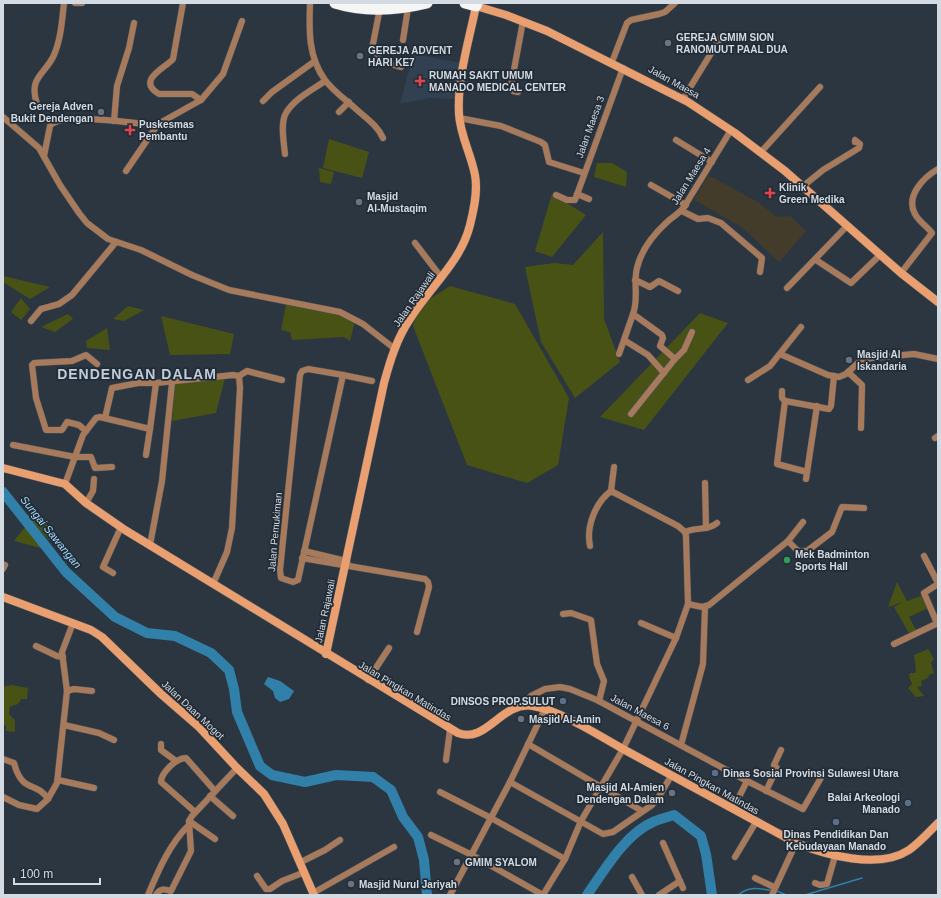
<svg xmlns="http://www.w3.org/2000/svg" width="941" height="898" viewBox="0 0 941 898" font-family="Arial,sans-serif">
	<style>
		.commercial { fill: #443c2b }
		.built { fill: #314151 }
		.green { fill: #485215 }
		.water { fill: #3080a9 }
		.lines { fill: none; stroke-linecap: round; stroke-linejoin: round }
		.stream { stroke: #3080a9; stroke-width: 1.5 }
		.river { stroke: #3080a9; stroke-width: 10 }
		.street-casing { stroke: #49545e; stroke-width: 7 }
		.secondary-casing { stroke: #49545e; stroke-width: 9 }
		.highway-casing { stroke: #49545e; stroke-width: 12 }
		.street { stroke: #a87a5c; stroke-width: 6 }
		.secondary { stroke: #e99f6f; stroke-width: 8 }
		.highway { stroke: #f5f5f5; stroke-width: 11 }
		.worship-dot { fill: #6b7280; stroke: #222c37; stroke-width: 1.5 }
		.health-dot { fill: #e0444e; stroke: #222c37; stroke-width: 1.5 }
		.leisure-dot { fill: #2e9e5b; stroke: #222c37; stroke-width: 1.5 }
		.service-dot { fill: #5c6f8a; stroke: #222c37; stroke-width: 1.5 }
		.labels { text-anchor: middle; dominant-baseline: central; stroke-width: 3.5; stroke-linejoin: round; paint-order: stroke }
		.poi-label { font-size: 10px; font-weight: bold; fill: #d3dae1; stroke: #222c37; text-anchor: start }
		.street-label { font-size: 10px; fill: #d3dae1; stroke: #222c37 }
		.water-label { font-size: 11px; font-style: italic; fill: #9fdafd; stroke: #222c37 }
		.district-label { font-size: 14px; font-weight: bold; letter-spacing: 1px; fill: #c0cddc; stroke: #222c37 }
	</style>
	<rect width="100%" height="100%" fill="#2b3641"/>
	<!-- commercial -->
	<polygon class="commercial" points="708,175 758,202 777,217 790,216 806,231 779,262 743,228 694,200"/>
	<!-- built -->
	<polygon class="built" points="413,54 462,63 459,83 435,79 434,86 458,90 457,99 430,98 400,104"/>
	<!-- green -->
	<g class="green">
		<polygon points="329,139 369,152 362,178 323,168"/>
		<polygon points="597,163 612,163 627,172 626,187 594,177"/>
		<polygon points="319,168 334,172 331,184 320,182"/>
		<polygon points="552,194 586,215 552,257 535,251"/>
		<polygon points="603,232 604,319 620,362 575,398 541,342 525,267 554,263 573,265"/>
		<polygon points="3,276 50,287 30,299 3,282"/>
		<polygon points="450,286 515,304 569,398 558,465 527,483 467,465 413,326 419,306"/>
		<polygon points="21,298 30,309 21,320 11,312"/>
		<polygon points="289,303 340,313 355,321 350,341 344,337 292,340 290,332 281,330 286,305"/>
		<polygon points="128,306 144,310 124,321 113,319"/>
		<polygon points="700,313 728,323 644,430 600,417"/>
		<polygon points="68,314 73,319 55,332 41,327"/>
		<polygon points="161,316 234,334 230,354 170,355"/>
		<polygon points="107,328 110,350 87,348 86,341"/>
		<polygon points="225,378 216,413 172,421 175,384"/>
		<polygon points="35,509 55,534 49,540 27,516"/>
		<polygon points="26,526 44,549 14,541"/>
		<polygon points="897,582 907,601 923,595 928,608 909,617 916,630 909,633 894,607 903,602 888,607"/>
		<polygon points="928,649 934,659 931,663 934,673 929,675 928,678 921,681 922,686 917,687 924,696 916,697 908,688 912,684 909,676 910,673 915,673 916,670 914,655"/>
		<path d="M11,685L28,688L27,699H21C20,704 15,706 10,706L9,714L15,720V732L6,731V726L3,723V687Z"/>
	</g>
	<!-- water -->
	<polygon class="water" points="268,677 280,681 294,691 289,699 280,702 275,698 273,691 264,684"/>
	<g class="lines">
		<!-- stream -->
		<g class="stream">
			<polyline points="777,891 786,895"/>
			<path d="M738,895C749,886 759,888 773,891"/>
			<polyline points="805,895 862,878"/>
		</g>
		<!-- river -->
		<g class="river">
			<polyline points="3,492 66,572 115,617 147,633 175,636 211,653 229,670 234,689 237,712 260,766 272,775 305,782 336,775 373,777 391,790 403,817 418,837 424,860 427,895"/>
			<path d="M587,895C603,872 626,833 653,822C660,819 667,817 674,815L701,836L706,854L712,895"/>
		</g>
		<!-- street casing -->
		<g class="street-casing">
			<g id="street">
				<polyline points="75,3 82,3"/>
				<path d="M310,3C309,30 308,57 325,80C333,91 346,100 356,109C366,118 378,126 383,138"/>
				<polyline points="380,8 372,49 378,52 377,60 401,67"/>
				<polyline points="403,40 408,8"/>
				<polyline points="612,62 627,23 631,20 659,14 665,12 675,3"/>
				<polyline points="518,92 513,91 511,86 523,21"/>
				<polyline points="683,99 721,37"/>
				<polyline points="201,100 223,74 242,21"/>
				<polyline points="263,101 272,92 315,61"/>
				<path d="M37,104C28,77 45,75 54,55C61,39 62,20 64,3"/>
				<polyline points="339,112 349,102"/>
				<polyline points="3,117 39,148 60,185 79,213 87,223 108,239 141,250 192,275 229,290 340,312 363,324 395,349"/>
				<polyline points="459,118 501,126 541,142 545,145 549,162 584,173"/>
				<polyline points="114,121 117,86 129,48 134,23"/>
				<polyline points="676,140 712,162"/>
				<polyline points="761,152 820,87"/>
				<path d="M285,154C284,143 280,123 286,113C294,99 312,90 325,81"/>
				<path d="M44,156L50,126C59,112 135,123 153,125L158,124L201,100L192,94H159C135,80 167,67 173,59L183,3"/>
				<polyline points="126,171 158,124"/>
				<polyline points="651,185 686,205"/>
				<polyline points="802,187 823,170 859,148 860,144 855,140 855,142"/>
				<polyline points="577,194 589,199"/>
				<polyline points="556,195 567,200 575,200 623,68"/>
				<polyline points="682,211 698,219 708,218 721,223 762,258 760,272"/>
				<polyline points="415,243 441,277"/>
				<polyline points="816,260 851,283 880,255"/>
				<path d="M901,273L932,233C927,226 919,222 915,214C905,196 924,177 938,169"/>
				<polyline points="635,280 650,287 659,281 678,291"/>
				<polyline points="787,288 847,226"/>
				<polyline points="633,314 624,340 648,355 664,373"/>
				<polyline points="31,321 41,309 59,304 72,295 116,242"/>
				<polyline points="619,354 624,340"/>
				<polyline points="780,354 828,375 839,377 846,374 859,362 871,358 914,354 938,359"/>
				<polyline points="675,359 684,350 692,332"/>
				<polygon points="308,369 343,375 298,580 293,582 281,578 280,570 300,375 302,371"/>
				<polyline points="848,372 862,385 861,428"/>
				<polyline points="343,375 372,381"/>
				<polyline points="239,376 247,371 282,380"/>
				<polyline points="748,380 770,366 801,327"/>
				<polyline points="782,391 782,398 785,401 829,409 831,406 834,376"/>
				<polyline points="785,401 777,464 807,472"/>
				<path d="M631,414L675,359L660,346L663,338L662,335L633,314C639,298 633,284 637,268C641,251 653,235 666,223C672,217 679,214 684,207L731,130"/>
				<polyline points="105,418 112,388 138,383 156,383"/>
				<polyline points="86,431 79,425 67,422 62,430 46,430 36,398 32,365 34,363 72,361 86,355 97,364"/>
				<polyline points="935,438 938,436"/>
				<polyline points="13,445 75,457 91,457 95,468 112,467"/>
				<polyline points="146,455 150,429"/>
				<polyline points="806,479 817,406"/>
				<polyline points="705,483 706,528"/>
				<polyline points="65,484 83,435 96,418 100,417 150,429 156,383 233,375 239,376 240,388 232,528 227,552 213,584"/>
				<polyline points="611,491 614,467"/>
				<polyline points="86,503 93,491 94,479"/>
				<path d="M685,532C695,527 708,531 717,523"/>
				<polyline points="788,541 798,551 807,551 832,532 842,507 864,508"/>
				<polyline points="150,545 162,481 172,383"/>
				<polyline points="304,551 346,561 348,564"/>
				<polyline points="924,556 938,583"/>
				<polyline points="302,558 425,579 428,582 429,587 417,632"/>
				<polyline points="3,569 5,565"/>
				<polyline points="113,573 103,567 121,527"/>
				<polyline points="688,604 702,607 709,605 788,541 803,522"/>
				<polyline points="563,614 571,613 591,620 597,664 604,681 599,701"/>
				<polyline points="641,623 676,638"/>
				<polyline points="937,623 924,593 938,584"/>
				<polyline points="894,644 938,623"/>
				<polyline points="36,646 57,656 63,657"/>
				<polyline points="368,680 389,648"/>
				<polyline points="67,691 74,689 92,691"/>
				<polyline points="522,706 531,696 545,689 560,687 570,689 597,700 747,781 733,809"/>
				<polyline points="64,725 99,733 114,740"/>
				<polyline points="161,744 161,750 176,761"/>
				<polyline points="528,744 642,811"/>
				<polyline points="681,745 703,664 705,607"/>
				<path d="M3,759L14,763C22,794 37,781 48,799"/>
				<polyline points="446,760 450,730"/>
				<polyline points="58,780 94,788"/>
				<polyline points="747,781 803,809 822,776"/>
				<polyline points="510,782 603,834 613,832 652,805 657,800 671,776"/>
				<polyline points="766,791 777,768 774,765 781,750"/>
				<polyline points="440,792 491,818 565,859"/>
				<polyline points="210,796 233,816"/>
				<polyline points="3,797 19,805 37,809 48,799 57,783 67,691 62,652 73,623"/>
				<path d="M195,812L161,782C161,773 176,758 186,758L215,791"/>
				<polyline points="189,821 215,839"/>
				<path d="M431,835L472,855L543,895L565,859L581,821L623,749L676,638L688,604L686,536L685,532L678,526L611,491C595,503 586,527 590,546"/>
				<polyline points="663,843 683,888"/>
				<polyline points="735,857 756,822"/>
				<polyline points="301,862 325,850 340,840"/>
				<polyline points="257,876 266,889 270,889 282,881 305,872"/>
				<polyline points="632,877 642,895"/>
				<polyline points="755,878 774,887"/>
				<polyline points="815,883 820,885 827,884 835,856"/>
				<polyline points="313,893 394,847"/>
				<path d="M148,895C158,871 170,843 189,825"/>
				<path d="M156,895C160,888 164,889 171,891L191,851L189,821L192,816L237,768"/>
				<polyline points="450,895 510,782 545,709"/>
				<polyline points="659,895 680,881"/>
				<polyline points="772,895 796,843"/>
			</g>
		</g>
		<!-- secondary casing -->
		<g class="secondary-casing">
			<g id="secondary">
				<path d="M3,468L65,484L86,503L125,530L458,733C487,744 501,701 533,706C561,711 598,735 623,749C681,780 738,812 796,843C826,855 879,870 909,850C919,843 929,832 938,823"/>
				<polyline points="3,597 91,630 102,637 161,694 199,727 237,768 264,794 283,824 314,895"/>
				<path d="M326,654L384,383C390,361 397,338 410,319C429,288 461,262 470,225C474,209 478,191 475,175C471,154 460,135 459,114C457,78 469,41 476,6L506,15L547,31L688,102L735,133L785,171L901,273L938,302"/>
			</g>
		</g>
		<!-- highway casing -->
		<g class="highway-casing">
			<g id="highway">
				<path d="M335,3C364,12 398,10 427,3"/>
				<polyline points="465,3 476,6 477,3"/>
			</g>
		</g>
		<!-- street -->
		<use href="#street" class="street"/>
		<!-- secondary -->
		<use href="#secondary" class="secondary"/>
		<!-- highway -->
		<use href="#highway" class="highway"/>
	</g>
	<!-- markers -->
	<g class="worship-dot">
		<circle cx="668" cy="43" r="4"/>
		<circle cx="360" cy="56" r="4"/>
		<circle cx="101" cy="112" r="4"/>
		<circle cx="359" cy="202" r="4"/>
		<circle cx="849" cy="360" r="4"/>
		<circle cx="521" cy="719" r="4"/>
		<circle cx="672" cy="793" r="4"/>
		<circle cx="457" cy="862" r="4"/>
		<circle cx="351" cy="884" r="4"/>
	</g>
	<g class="health-dot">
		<path d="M418 75h4v4h4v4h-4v4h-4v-4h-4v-4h4z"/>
		<path d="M128 124h4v4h4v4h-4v4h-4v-4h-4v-4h4z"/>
		<path d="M768 187h4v4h4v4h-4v4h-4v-4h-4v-4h4z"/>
	</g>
	<circle class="leisure-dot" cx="787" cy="560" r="4"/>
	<g class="service-dot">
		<circle cx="563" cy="701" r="4"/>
		<circle cx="715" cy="773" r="4"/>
		<circle cx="908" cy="803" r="4"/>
		<circle cx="836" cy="822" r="4"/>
	</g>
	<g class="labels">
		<!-- poi labels -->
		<g class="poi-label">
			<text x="676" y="37">GEREJA GMIM SION<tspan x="676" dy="12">RANOMUUT PAAL DUA</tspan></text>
			<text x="368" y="50">GEREJA ADVENT<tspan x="368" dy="12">HARI KE7</tspan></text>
			<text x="429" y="75">RUMAH SAKIT UMUM<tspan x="429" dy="12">MANADO MEDICAL CENTER</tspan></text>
			<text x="93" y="106" text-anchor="end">Gereja Adven<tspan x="93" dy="12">Bukit Dendengan</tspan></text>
			<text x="139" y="124">Puskesmas<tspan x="139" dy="12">Pembantu</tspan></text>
			<text x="779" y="187">Klinik<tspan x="779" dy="12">Green Medika</tspan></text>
			<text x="367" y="196">Masjid<tspan x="367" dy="12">Al-Mustaqim</tspan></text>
			<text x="857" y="354">Masjid Al<tspan x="857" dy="12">Iskandaria</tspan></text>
			<text x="795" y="554">Mek Badminton<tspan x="795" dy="12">Sports Hall</tspan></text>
			<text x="555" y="701" text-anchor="end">DINSOS PROP.SULUT</text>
			<text x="529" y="719">Masjid Al-Amin</text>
			<text x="723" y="773">Dinas Sosial Provinsi Sulawesi Utara</text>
			<text x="664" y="787" text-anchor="end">Masjid Al-Amien<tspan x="664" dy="12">Dendengan Dalam</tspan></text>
			<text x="900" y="797" text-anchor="end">Balai Arkeologi<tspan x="900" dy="12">Manado</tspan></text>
			<text x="836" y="834" text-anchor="middle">Dinas Pendidikan Dan<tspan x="836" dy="12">Kebudayaan Manado</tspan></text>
			<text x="465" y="862">GMIM SYALOM</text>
			<text x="359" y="884">Masjid Nurul Jariyah</text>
		</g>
		<!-- street labels -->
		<g class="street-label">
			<text transform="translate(674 82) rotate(29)">Jalan Maesa</text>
			<text transform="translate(590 127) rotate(-70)">Jalan Maesa 3</text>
			<text transform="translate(691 176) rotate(-58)">Jalan Maesa 4</text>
			<text transform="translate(414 299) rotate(-55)">Jalan Rajawali</text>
			<text transform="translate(275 532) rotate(-85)">Jalan Pemukiman</text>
			<text transform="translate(325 611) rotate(-78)">Jalan Rajawali</text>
			<text transform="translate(405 691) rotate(31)">Jalan Pingkan Matindas</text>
			<text transform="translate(193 710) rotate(43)">Jalan Daan Mogot</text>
			<text transform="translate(640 712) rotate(28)">Jalan Maesa 6</text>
			<text transform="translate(712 786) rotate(29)">Jalan Pingkan Matindas</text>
		</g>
		<!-- water labels -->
		<g class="water-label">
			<text transform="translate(51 532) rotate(51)">Sungai Sawangan</text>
		</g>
		<!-- district labels -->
		<g class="district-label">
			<text x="137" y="374">DENDENGAN DALAM</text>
		</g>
	</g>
	<!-- border -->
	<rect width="941" height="898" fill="none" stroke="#d3dae1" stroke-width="8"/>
	<!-- scale -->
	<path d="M14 878v6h86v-6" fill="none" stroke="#d3dae1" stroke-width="2"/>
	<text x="20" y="878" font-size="12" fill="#d3dae1" stroke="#222c37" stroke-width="3" paint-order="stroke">100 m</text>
</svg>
